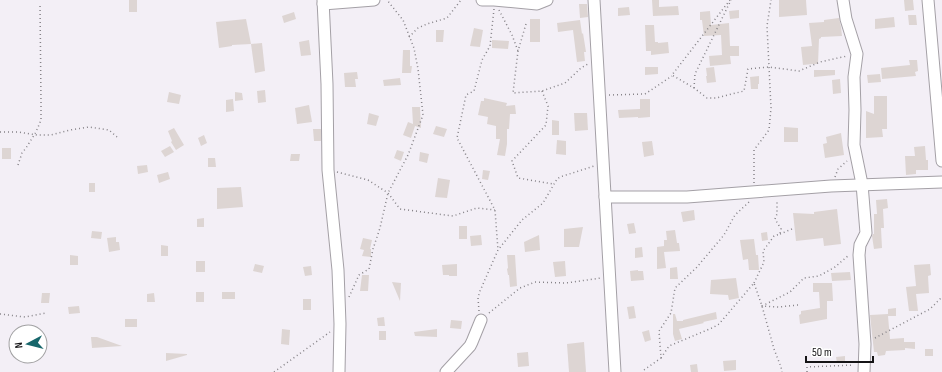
<svg xmlns="http://www.w3.org/2000/svg" width="942" height="372" viewBox="0 0 942 372" font-family="'Sofia Sans Condensed',sans-serif">
	<style>
		.building { fill: #ddd5d3 }
		.lines { fill: none; stroke-linecap: round; stroke-linejoin: round }
		.minor-casing { stroke: #a4a0a6; stroke-width: 13 }
		.path { stroke: #868388; stroke-width: 1.5; stroke-dasharray: 1 3; stroke-linecap: butt }
		.minor { stroke: #fff; stroke-width: 11 }
	</style>
	<rect width="100%" height="100%" fill="#f3eff6"/>
	<!-- building -->
	<g class="building">
		<rect x="129" y="0" width="8" height="12"/>
		<polygon points="652,0 659,0 659,7 678,6 679,15 653,16"/>
		<polygon points="779,0 806,0 807,15 779,17"/>
		<polygon points="904,0 913,0 914,10 905,11"/>
		<polygon points="579,4 587,4 588,17 580,18"/>
		<polygon points="629,7 630,15 618,16 618,8"/>
		<polygon points="739,10 739,18 730,19 729,11"/>
		<polygon points="710,11 711,25 729,23 730,46 739,46 739,56 730,56 731,64 710,66 709,56 722,55 721,35 704,36 702,20 700,20 700,12"/>
		<polygon points="294,12 296,19 284,23 282,16"/>
		<polygon points="908,15 916,15 917,25 909,25"/>
		<polygon points="894,17 895,27 875,29 875,19"/>
		<polygon points="839,18 841,27 842,36 821,37 821,38 819,39 818,64 813,64 803,65 801,47 812,46 809,23 824,22 824,20"/>
		<polygon points="246,19 251,44 232,45 232,46 219,48 216,22"/>
		<rect x="530" y="19" width="10" height="23"/>
		<polygon points="580,20 582,34 583,33 586,52 584,52 585,61 577,62 573,30 558,32 557,23"/>
		<polygon points="645,25 654,25 655,42 658,42 658,43 668,42 669,53 651,55 651,51 646,51"/>
		<polygon points="474,28 483,30 480,47 470,46"/>
		<polygon points="436,30 444,30 443,42 436,42"/>
		<polygon points="309,40 311,55 301,56 299,42"/>
		<polygon points="492,40 509,41 508,49 492,48"/>
		<polygon points="262,43 265,71 255,73 251,44"/>
		<polygon points="403,50 410,50 410,66 412,66 411,73 402,73"/>
		<polygon points="909,60 917,60 918,71 915,72 916,76 882,79 881,68 910,65"/>
		<polygon points="645,67 658,67 658,74 645,75"/>
		<polygon points="714,67 716,82 707,83 706,76 707,76 706,68"/>
		<polygon points="814,70 835,70 835,75 814,77"/>
		<polygon points="357,72 358,79 355,79 356,87 345,87 344,73"/>
		<polygon points="880,74 881,82 868,83 867,75"/>
		<polygon points="759,76 759,84 758,84 758,89 751,89 750,77"/>
		<polygon points="400,78 401,85 384,86 383,80"/>
		<polygon points="840,79 841,93 833,94 832,80"/>
		<polygon points="265,90 266,102 258,103 257,91"/>
		<polygon points="169,92 181,95 179,104 167,102"/>
		<polygon points="235,92 242,93 243,100 235,101"/>
		<polygon points="874,96 887,96 887,129 882,129 883,137 866,138 866,111 874,114"/>
		<polygon points="484,98 507,103 506,106 515,105 516,114 510,114 509,129 507,129 507,144 505,156 497,155 500,139 496,139 496,126 487,124 488,117 478,115 481,101 484,101"/>
		<polygon points="233,99 234,111 226,112 226,100"/>
		<polygon points="640,99 650,99 650,117 638,118 638,117 619,118 618,110 640,109"/>
		<polygon points="309,105 312,122 297,124 295,108"/>
		<polygon points="412,107 420,107 421,128 415,126 411,138 403,135 408,122 413,124"/>
		<polygon points="369,113 379,116 376,126 367,124"/>
		<polygon points="574,113 587,113 588,130 575,131"/>
		<polygon points="552,120 559,121 559,135 552,135"/>
		<polygon points="436,126 447,129 444,137 433,134"/>
		<polygon points="784,127 798,128 798,142 784,142"/>
		<polygon points="174,128 184,145 176,150 171,142 172,141 168,131"/>
		<polygon points="313,129 321,129 321,141 314,141"/>
		<polygon points="841,133 844,155 825,158 823,144 827,143 826,137"/>
		<polygon points="204,135 207,143 201,146 198,138"/>
		<polygon points="557,140 566,141 566,155 556,154"/>
		<polygon points="652,141 654,155 644,157 642,142"/>
		<polygon points="170,146 174,152 165,157 161,151"/>
		<polygon points="925,146 926,160 928,160 928,170 916,170 916,174 906,175 905,156 915,156 914,147"/>
		<rect x="2" y="148" width="9" height="11"/>
		<polygon points="397,150 404,152 401,161 394,158"/>
		<polygon points="420,152 429,154 427,163 419,161"/>
		<polygon points="291,154 300,154 299,161 290,161"/>
		<polygon points="208,158 215,158 216,167 208,167"/>
		<polygon points="147,165 148,172 138,174 137,166"/>
		<polygon points="483,170 490,171 488,180 482,179"/>
		<polygon points="168,172 170,179 159,183 157,175"/>
		<polygon points="438,178 450,180 447,198 435,197"/>
		<rect x="89" y="183" width="6" height="9"/>
		<polygon points="241,187 243,207 217,209 217,188"/>
		<polygon points="887,199 888,208 883,209 884,228 881,228 882,248 874,249 872,236 873,234 874,234 874,214 877,214 876,200"/>
		<polygon points="837,209 841,244 824,246 823,238 796,241 793,213 814,214 814,212"/>
		<polygon points="694,210 695,220 683,222 681,212"/>
		<polygon points="204,218 204,227 197,227 197,219"/>
		<polygon points="634,223 636,233 629,234 627,224"/>
		<rect x="459" y="226" width="8" height="13"/>
		<polygon points="583,227 579,247 564,247 564,229"/>
		<polygon points="675,230 677,243 679,243 680,251 664,252 666,268 657,269 657,247 664,246 664,240 667,240 666,231"/>
		<polygon points="92,231 102,232 101,239 91,238"/>
		<polygon points="767,232 768,240 762,241 761,233"/>
		<polygon points="481,235 482,245 471,246 470,236"/>
		<polygon points="539,235 540,250 525,252 524,242"/>
		<polygon points="116,237 116,242 119,242 120,250 109,252 107,238"/>
		<polygon points="363,238 372,240 370,249 371,249 371,257 362,256 364,250 360,249"/>
		<polygon points="754,239 756,255 758,255 759,270 749,270 748,259 743,260 740,240"/>
		<polygon points="161,245 168,246 168,256 161,256"/>
		<polygon points="642,247 643,257 635,258 635,248"/>
		<polygon points="70,255 78,256 78,265 70,265"/>
		<polygon points="507,255 515,255 517,286 510,287 509,275 508,275 507,269 508,268"/>
		<rect x="196" y="261" width="9" height="11"/>
		<polygon points="565,261 566,276 555,277 553,262"/>
		<polygon points="255,264 264,266 262,273 253,271"/>
		<polygon points="457,264 457,276 449,276 449,275 443,275 442,265"/>
		<polygon points="930,264 931,275 928,276 929,293 916,294 918,311 909,311 906,287 916,286 914,265"/>
		<polygon points="311,266 312,275 305,276 303,267"/>
		<polygon points="677,267 678,279 670,279 670,268"/>
		<polygon points="638,270 638,271 643,271 644,280 631,281 630,271"/>
		<polygon points="850,272 851,280 832,281 831,273"/>
		<polygon points="362,275 369,275 368,291 360,291"/>
		<polygon points="736,278 739,298 729,300 728,295 710,294 711,280"/>
		<polygon points="392,282 401,283 400,301"/>
		<polygon points="813,283 832,283 833,301 827,301 827,319 800,324 799,315 801,314 801,311 820,308 819,292 813,292"/>
		<rect x="196" y="292" width="8" height="10"/>
		<rect x="222" y="292" width="13" height="7"/>
		<polygon points="42,293 50,293 49,303 41,303"/>
		<polygon points="154,293 155,302 147,302 147,294"/>
		<rect x="303" y="299" width="8" height="11"/>
		<polygon points="79,306 80,313 69,314 68,307"/>
		<polygon points="634,306 636,318 629,319 627,307"/>
		<polygon points="896,308 896,316 888,316 890,339 904,338 904,342 915,342 915,349 905,348 905,350 886,351 885,355 878,356 877,352 874,352 870,315 888,314 888,316 888,309"/>
		<polygon points="716,312 717,319 703,322 704,323 679,329 682,339 675,341 673,334 673,314 675,314 677,321 683,321 683,320"/>
		<polygon points="384,317 385,326 378,326 377,318"/>
		<rect x="125" y="319" width="12" height="8"/>
		<polygon points="451,320 462,321 461,329 450,328"/>
		<polygon points="282,329 290,330 289,345 281,344"/>
		<polygon points="437,329 437,337 415,336 414,332"/>
		<polygon points="649,330 651,340 645,342 642,332"/>
		<rect x="379" y="331" width="7" height="9"/>
		<polygon points="91,337 97,337 122,346 92,348"/>
		<polygon points="584,342 586,372 569,372 567,344"/>
		<rect x="925" y="349" width="8" height="7"/>
		<polygon points="528,352 529,366 518,367 517,353"/>
		<polygon points="166,353 187,354 187,355 166,361"/>
		<polygon points="845,356 845,363 837,363 836,357"/>
		<polygon points="736,360 736,370 724,371 723,361"/>
		<polygon points="697,364 698,372 691,372 690,365"/>
	</g>
	<g class="lines">
		<!-- minor casing -->
		<g class="minor-casing">
			<g id="minor">
				<polyline points="323,0 327,84 328,170 338,270 340,324 339,372"/>
				<polyline points="482,0 494,0 537,4 547,0"/>
				<polyline points="594,0 615,372"/>
				<polyline points="843,0 846,19 857,54 854,77 855,110 854,145 862,184 866,233 860,245 859,255 865,344 864,372"/>
				<polyline points="928,0 942,161"/>
				<polyline points="323,4 374,0"/>
				<polyline points="605,197 687,197 831,186 942,182"/>
				<polyline points="446,372 470,346 472,342 481,320"/>
			</g>
		</g>
		<!-- path -->
		<g class="path">
			<polyline points="730,0 672,75 694,88 707,98 716,98 744,91 748,69 769,67 799,71 820,62 847,56"/>
			<polyline points="494,9 490,46 482,60 474,91 466,95 457,138 495,210 498,250"/>
			<polyline points="499,10 512,35 518,51"/>
			<polyline points="526,24 518,51 513,93 542,91 565,83 581,68 588,64"/>
			<polyline points="409,37 418,28 427,24 447,18 461,0"/>
			<polyline points="694,88 695,74 731,0"/>
			<polyline points="542,91 548,106 546,125 512,161 518,178 553,184"/>
			<polyline points="609,95 645,94 672,76"/>
			<polyline points="0,132 18,132 37,135 51,135 70,130 89,127 109,130 117,137"/>
			<polyline points="18,165 22,153 26,148 36,132 41,120 41,102 40,3"/>
			<polyline points="337,172 368,180 388,193 400,209 453,216 477,208 495,210"/>
			<polyline points="835,177 838,169 847,161"/>
			<polyline points="754,183 754,150 769,130 771,108 767,26 771,0"/>
			<polyline points="780,234 792,229"/>
			<polyline points="754,283 764,262 763,251 774,236 780,234 781,229 775,219 777,214 777,200"/>
			<polyline points="349,297 359,275 369,269 373,249 380,228 388,193 408,155 423,115 418,69 414,48 403,20 387,0"/>
			<polyline points="798,305 779,307 762,306 790,292 804,278 819,276 835,267 849,255"/>
			<polyline points="479,311 478,298 480,291 498,250 522,220 543,203 557,179 560,177 594,166"/>
			<polyline points="489,313 520,288 535,282 566,283 601,278"/>
			<polyline points="0,314 25,317 46,313"/>
			<polyline points="875,338 930,309 942,297"/>
			<polyline points="661,358 669,346 712,328 719,324 754,283 762,306 774,349 781,367 782,372"/>
			<polyline points="644,370 661,358 659,331 671,313 675,288 697,267 724,235 735,215 749,202"/>
			<polyline points="274,372 330,332"/>
			<polyline points="807,372 807,367 854,365"/>
		</g>
		<!-- minor -->
		<use href="#minor" class="minor"/>
	</g>
	<!-- north arrow -->
	<g transform="translate(28 344) rotate(263)"><circle r="19" fill="#ffffff" stroke="#a1a1a2"/>
	<path d="M0-3L7 15L0 10L-7 15Z" fill="#17666b"/>
	<text y="-6" font-size="11" font-weight="bold" text-anchor="middle" fill="#151416">N</text>
	</g>
	<!-- scale -->
	<path d="M806 356v6h67v-6" fill="none" stroke="#151416" stroke-width="2"/>
	<text x="812" y="356" font-size="12" fill="#151416" stroke="#ffffff" stroke-width="3" paint-order="stroke">50 m</text>
</svg>
